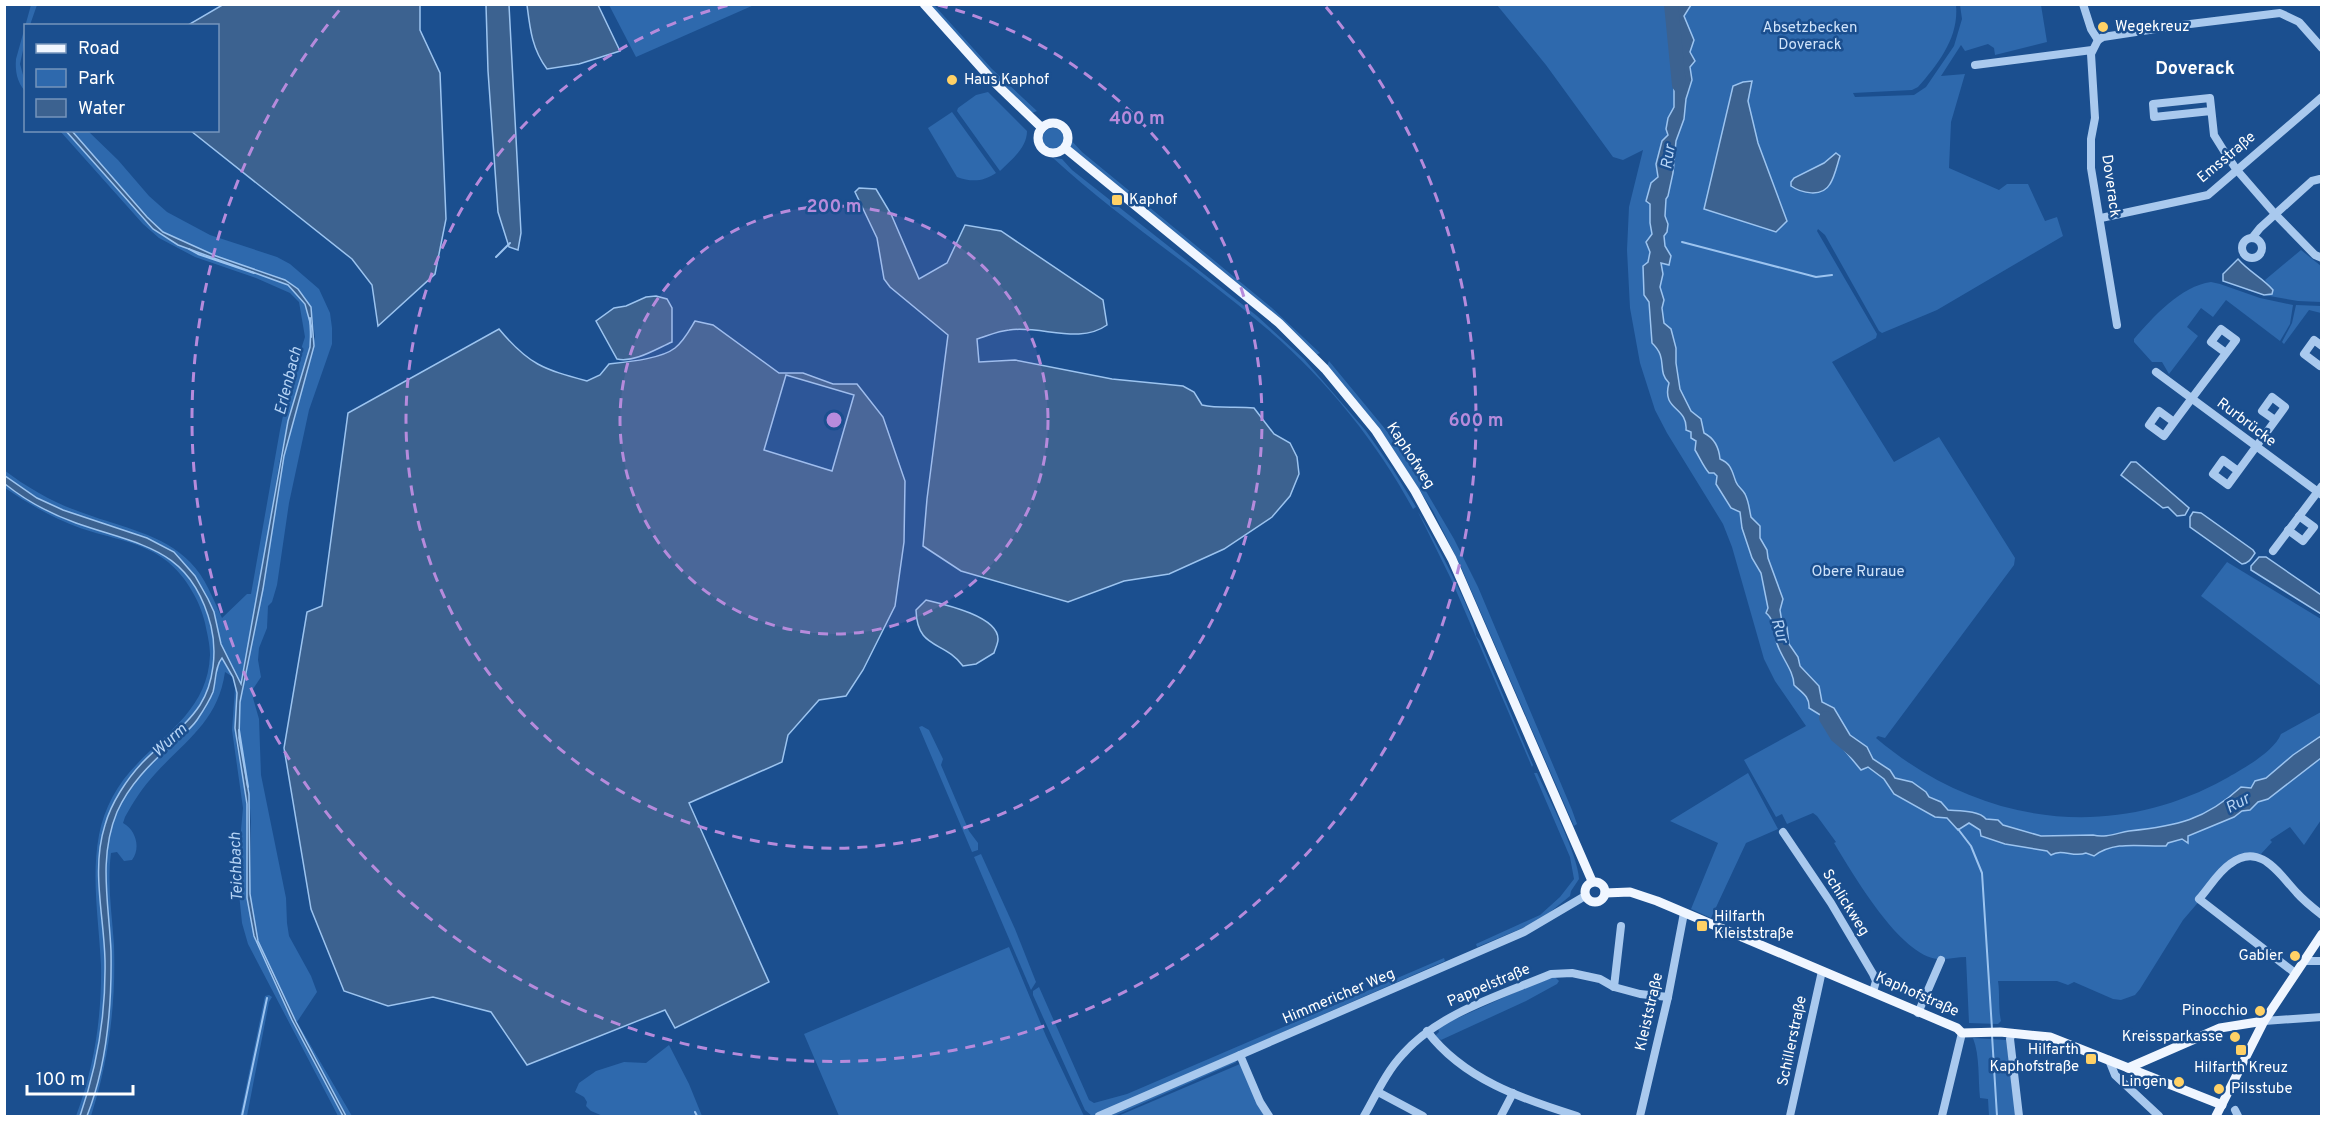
<svg xmlns="http://www.w3.org/2000/svg" width="2326" height="1121" viewBox="0 0 2326 1121" font-family="Overpass,sans-serif">
	<style>
		.green { fill: #2e69ad }
		.water { fill: #3c6290; stroke: #9cc4f0; stroke-width: 1.5; fill-rule: evenodd }
		.lines { fill: none; stroke-linecap: round; stroke-linejoin: round }
		.stream { stroke: #9cc4f0; stroke-width: 2 }
		.river { stroke: #3c6290; stroke-width: 14 }
		.minor { stroke: #a9c9ee; stroke-width: 8 }
		.major { stroke: #f0f6ff; stroke-width: 9 }
		.ring { fill: none; stroke: #b68bdc; stroke-width: 3; stroke-dasharray: 10 8 }
		.poi-dot { fill: #ffd166; stroke: #1b4f8f; stroke-width: 2 }
		.labels { text-anchor: middle; dominant-baseline: central; stroke-width: 5; stroke-linejoin: round; paint-order: stroke }
		.poi-label { font-size: 15px; fill: #fff; stroke: #1b4f8f; text-anchor: start }
		.park-label { font-size: 15px; fill: #cfe3fa; stroke: #1b4f8f }
		.street-label { font-size: 15px; fill: #fff; stroke: #1b4f8f }
		.water-label { font-size: 16px; font-style: italic; fill: #b5d3f5; stroke: #1b4f8f }
		.quarter-label { font-size: 18px; font-weight: bold; fill: #fff; stroke: #1b4f8f }
		.centre { fill: #b68bdc; stroke: #1b4f8f; stroke-width: 3 }
		.ring-label { font-size: 18px; text-anchor: middle; font-weight: bold; fill: #b68bdc; stroke: #1b4f8f; stroke-width: 5; stroke-linejoin: round; paint-order: stroke }
	</style>
	<rect width="100%" height="100%" fill="#1b4f8f"/>
	<!-- green -->
	<g class="green">
		<path d="M31,5H37L30,25L26,26L25,41L20,64L25,82V91C17,82 15,71 16,59Z"/>
		<polygon points="609,5 754,5 636,57"/>
		<polygon points="929,5 934,5 992,69 1037,111 1032,113 993,75"/>
		<path d="M1497,5H1956C1959,37 1939,63 1918,87L1912,90L1853,93L1855,97L1914,95L1926,87L1954,46L1962,19L1960,5H2041L2047,42L1995,55L1994,48L1988,44L1965,51L1961,45L1941,76L1965,74L1951,122L1949,168L1999,190L2007,184H2028L2045,221L2057,217L2063,236L1937,310L1882,333L1879,331L1825,235L1818,229L1817,231L1877,334L1876,338L1832,362L1894,462L1939,437L2015,558L2014,565L1885,738L1878,736L1876,738C1976,823 2108,844 2225,779C2241,770 2274,752 2281,734L2321,712V820L2304,845L2290,827L2270,840L2272,842L2261,854L2247,853L2226,870L2183,920L2140,989L2135,995L2121,1000L2113,999L2074,982L2068,985L2057,981H1998C2000,993 1998,1007 2001,1021L1998,1024L1969,1023L1966,957C1957,957 1947,960 1938,959C1900,956 1853,874 1834,843L1836,842L1817,816L1813,813L1787,824L1782,814L1776,817L1744,760L1806,726L1775,681L1764,659L1732,547L1723,524L1667,433L1655,410L1640,363L1630,308L1627,250L1629,207L1643,150L1623,160L1613,157L1546,65Z"/>
		<path d="M988,92L1027,131C1027,148 1011,160 1000,171L957,111L958,108L976,95Z"/>
		<path d="M952,112L996,173C983,182 971,182 957,177L928,128Z"/>
		<circle cx="1053" cy="139" r="11"/>
		<path d="M60,131H66L153,229L166,238L199,253L288,285L305,304L311,326L310,347L288,421L279,464L259,591L240,684L221,644L214,612L195,576L174,552L147,538L63,510L37,498L5,476L4,470C29,489 56,504 86,514C121,527 163,534 190,562C206,578 213,599 222,618L247,594H251L280,430L290,383L305,337L299,302L290,293L256,278L195,257L159,238L143,224Z"/>
		<polygon points="72,131 88,131 118,160 149,196 167,212 210,235 277,257 290,264 319,289 330,313 332,328 332,344 309,410 289,503 277,585 272,602 268,606 267,628 259,648 258,660 261,677 253,689 253,698 259,719 261,775 286,898 287,923 289,936 311,976 317,992 297,1022 352,1116 338,1116 248,944 242,923 237,874 243,808 232,730 235,688 238,697 236,712 236,741 247,804 247,879 254,936 292,1020 258,941 250,894 251,822 249,794 239,738 240,702 263,589 284,456 315,337 311,307 298,289 285,280 216,256 163,232 147,217"/>
		<polygon points="1068,137 1082,152 1272,308 1320,353 1316,355 1067,144"/>
		<path d="M1053,158L1062,159L1072,170L1257,316L1304,359L1366,431L1392,468L1416,507L1413,509C1376,440 1321,373 1260,323C1193,266 1118,218 1053,158Z"/>
		<polygon points="2301,250 2321,266 2321,302 2298,301 2264,295 2272,294 2273,290 2265,280"/>
		<path d="M2211,282L2220,284L2260,298L2293,305L2290,324L2280,341L2226,300L2213,317L2201,308L2187,327L2198,336L2169,374L2162,362H2152L2134,342V339C2153,317 2181,286 2211,282Z"/>
		<polygon points="2296,305 2321,306 2321,313 2309,310 2284,344 2282,342 2292,323"/>
		<polygon points="1329,361 1386,430 1413,469 1454,539 1478,587 1572,810 1577,824 1574,826 1461,567 1433,511 1389,443 1327,366"/>
		<path d="M4,484C25,500 51,514 76,523C145,547 192,546 212,631C217,654 213,685 200,705C185,728 161,743 142,763C127,779 111,803 105,825C91,869 104,916 105,960C106,1013 97,1067 80,1116H76C94,1069 102,1016 101,965C99,922 91,878 99,835C104,808 118,783 137,764C170,729 208,707 210,655C210,644 207,633 205,623C200,601 186,577 168,562C144,542 109,538 80,528C52,518 29,504 5,488Z"/>
		<path d="M1418,512C1429,529 1478,620 1476,636L1480,641L1533,765L1532,767L1451,579Z"/>
		<polygon points="2227,562 2321,619 2321,686 2201,596"/>
		<path d="M222,658L233,677L225,672C218,721 186,740 155,774C143,787 133,802 125,817L123,823C136,830 141,848 132,860L124,861L117,852L111,853C107,884 112,914 114,945C116,1004 109,1060 91,1116H87C107,1065 112,1006 111,951C109,904 98,858 117,812C129,785 150,765 171,745C180,737 191,729 197,720C206,708 212,693 216,679C218,671 217,664 222,658Z"/>
		<polygon points="922,726 929,730 943,759 941,765 969,831 978,843 978,850 972,852 919,727"/>
		<path d="M1534,773H1537C1548,796 1578,855 1579,879L1571,891L1570,896L1544,917L1525,927L1477,947L1476,944L1540,915L1560,897L1574,879L1570,857Z"/>
		<polygon points="1748,773 1778,829 1746,843 1711,918 1691,909 1718,843 1670,821"/>
		<polygon points="981,854 1015,929 1036,982 1031,990 974,857"/>
		<polygon points="1009,947 1046,1036 1084,1116 839,1116 804,1034"/>
		<polygon points="1444,958 1445,961 1092,1116 1085,1110 1033,995 1033,991 1039,987 1089,1100 1094,1103 1127,1094"/>
		<polygon points="1555,977 1559,981 1557,984 1526,1001 1441,1040 1435,1036 1439,1032 1438,1028 1449,1022 1536,983"/>
		<polygon points="269,995 272,997 269,1002 247,1116 240,1116 265,996"/>
		<path d="M1973,1038L2006,1040L2016,1116H1989L1988,1099L1980,1098C1978,1079 1980,1056 1973,1038Z"/>
		<polygon points="669,1045 689,1084 702,1116 603,1116 591,1111 586,1106 587,1102 584,1097 575,1092 579,1083 596,1071 624,1062 646,1063"/>
		<polygon points="1235,1061 1237,1062 1114,1116 1109,1116"/>
		<polygon points="1240,1064 1264,1116 1118,1116"/>
	</g>
	<!-- water -->
	<g class="water">
		<polygon points="224,4 420,5 420,30 440,73 446,219 435,274 378,326 372,285 352,259 191,131 218,130 218,26 188,25"/>
		<polygon points="486,5 509,5 521,233 518,250 509,247 498,212 488,71"/>
		<path d="M527,5H598L620,51L579,64L547,69C532,49 530,29 527,5Z"/>
		<path d="M1672,5H1691L1684,16L1694,40L1690,52L1695,61L1690,67L1692,80L1686,99L1684,119L1676,141L1673,173L1668,196L1666,199L1665,216L1668,224L1667,232L1664,236L1665,246L1671,256L1669,265L1661,263L1663,274L1660,287L1664,300L1662,308L1664,323L1671,329L1676,348V363L1680,389L1691,411L1701,419L1704,433C1714,438 1719,448 1720,459C1732,464 1732,472 1736,482C1738,487 1742,489 1745,494C1749,502 1749,508 1751,517L1760,526V538L1767,550L1768,558L1783,599L1780,610L1782,622L1787,627L1789,644L1798,657L1800,666L1819,686L1822,702L1834,708L1850,735L1867,747L1873,759L1890,770L1895,778L1912,782L1926,792L1929,797L1941,802L1948,810C1958,811 1979,810 1986,819L1998,820L2003,825L2041,836L2093,835C2106,838 2117,833 2129,831C2177,826 2205,820 2241,787L2251,788L2255,781L2266,778L2293,755L2321,736V758L2268,799L2258,802L2250,810L2242,811L2234,817L2188,836V843L2182,839L2168,843L2166,846C2142,847 2115,840 2094,856L2086,853C2073,858 2063,848 2051,855L2047,851L2005,844L1981,836L1980,830L1969,823L1958,830L1947,818L1935,817L1894,794L1884,779L1868,767L1861,770L1841,746L1844,741L1839,735L1826,728L1822,716L1809,708C1810,696 1801,692 1794,685C1794,670 1779,655 1776,640C1774,631 1774,619 1766,613L1768,608L1761,573L1752,558L1742,528L1740,512L1731,508L1716,484L1717,476L1714,473H1709C1703,466 1700,458 1695,450L1696,441L1691,438V432L1686,430C1688,406 1661,411 1669,383C1656,370 1669,359 1652,343L1649,302L1644,295L1643,266L1648,262L1650,252L1646,242L1652,234L1650,223V204L1646,201L1651,183L1658,177L1656,164L1662,141L1668,135L1666,129L1668,118L1674,107V77L1679,63Z"/>
		<polygon points="1752,81 1748,101 1758,143 1787,221 1776,232 1704,209 1733,86 1743,82"/>
		<path d="M66,131H72L147,217L163,232L216,256L285,280L298,289L311,307L314,346L284,456L263,589L240,702L239,738L249,794L250,894L258,941L296,1022L346,1116H343L292,1020L254,936L247,898V804L235,728L237,693L233,677L222,658C215,666 216,681 213,692C209,702 203,711 197,720C191,729 180,737 171,745C150,764 129,785 117,812C98,858 109,904 111,951C112,1007 107,1065 87,1116H80C97,1067 106,1013 105,960C104,916 91,869 105,825C111,803 127,779 142,763C161,743 185,728 200,705C214,683 217,651 211,626C191,547 141,546 76,523C51,514 25,500 5,484V476L37,498L63,510L147,538L174,552L195,576L208,599L214,612L221,644L241,684L288,421L310,347L311,326L305,304L288,285L178,245L153,229Z"/>
		<path d="M1836,153L1840,156C1837,165 1835,176 1830,184C1822,198 1801,193 1791,186V182L1794,178L1824,163Z"/>
		<path d="M859,188L876,189L891,214L919,279L947,263L965,225L1001,231L1103,300L1107,325C1079,345 1041,325 1009,330C998,331 987,336 977,339L979,362L1015,360L1112,379L1183,386L1194,392L1202,405C1219,409 1237,406 1254,408L1274,434L1290,443L1297,457L1299,474L1290,496L1272,517L1224,549L1169,574L1124,581L1068,602L961,571L923,546L927,499L948,335L890,287L884,279L877,238L855,192Z"/>
		<path d="M2238,259C2249,272 2263,278 2273,290L2272,294L2264,295L2223,281V274Z"/>
		<path d="M656,296L667,299L672,308V342C656,349 634,363 617,359L596,321L614,308L626,306L646,297Z"/>
		<path d="M695,321L713,325L779,373H803L833,384H857L883,417L905,481L904,542L895,606L863,670L846,696L819,700L788,735L782,762L689,803L769,982L675,1028L665,1010L527,1065L491,1012L433,997L388,1006L344,991L311,909L284,748L307,612L322,606L348,413L499,329C529,365 543,369 587,381L600,375L609,364C627,362 661,359 675,348C684,341 689,331 695,321ZM786,375L854,395L832,471L764,450Z"/>
		<polygon points="2131,462 2136,462 2189,508 2185,515 2177,516 2168,507 2163,508 2121,475"/>
		<path d="M2193,512L2201,513L2253,550L2255,553C2251,559 2249,563 2242,564L2190,527V517Z"/>
		<polygon points="2259,557 2266,557 2321,595 2321,614 2251,570 2251,566"/>
		<path d="M926,600C943,604 998,616 998,639C998,644 995,649 994,653L976,664L963,666C944,640 917,650 916,610Z"/>
	</g>
	<g class="lines">
		<!-- stream -->
		<g class="stream">
			<polyline points="1682,242 1816,277 1832,275"/>
			<polyline points="189,249 198,254 254,273"/>
			<polyline points="496,257 510,243"/>
			<polyline points="310,318 311,337"/>
			<polyline points="239,730 248,787"/>
			<polyline points="1958,829 1971,846 1982,873 1992,1029"/>
			<polyline points="1992,1035 1997,1116"/>
			<polyline points="695,1112 697,1116"/>
			<polyline points="242,1116 267,998"/>
		</g>
		<!-- river -->
		<g class="river">
			<polyline points="1671,4 1679,85"/>
			<polyline points="1826,718 1837,736 1857,753"/>
		</g>
		<!-- minor -->
		<g class="minor">
			<polyline points="2083,4 2091,29 2098,40"/>
			<polyline points="2098,40 2091,54 2095,118 2091,139 2091,168 2117,325"/>
			<polyline points="2098,40 2103,37 2182,25 2280,13 2299,22 2322,48"/>
			<polyline points="1975,65 2092,50"/>
			<polyline points="2211,111 2154,117 2153,104 2210,98 2214,135 2224,151 2236,169 2275,214 2315,255 2322,258"/>
			<polyline points="2101,218 2208,195 2322,97"/>
			<polyline points="2252,238 2260,228 2312,181 2320,179"/>
			<circle cx="2252" cy="248" r="10"/>
			<polyline points="2322,346 2314,340 2304,354 2320,366 2322,364"/>
			<polyline points="2156,372 2322,495"/>
			<path d="M2174,422L2159,411L2149,425L2164,436C2187,404 2212,372 2236,340L2221,329L2211,342L2226,353"/>
			<path d="M2238,471L2223,460L2213,474L2228,485C2247,459 2266,433 2285,407L2272,397L2262,411L2275,420"/>
			<polyline points="2288,530 2303,541 2314,527 2299,516"/>
			<polyline points="2273,551 2322,486"/>
			<polyline points="1783,832 1831,903 1873,974 1876,981 1873,992"/>
			<polyline points="2303,961 2322,961"/>
			<path d="M2295,973L2199,899C2209,888 2218,872 2230,864C2260,841 2279,874 2297,893C2304,901 2313,908 2322,915"/>
			<polyline points="1614,987 1621,926"/>
			<polyline points="1918,1013 1941,960"/>
			<polyline points="2264,1021 2322,1017"/>
			<path d="M1427,1031C1463,1079 1522,1099 1577,1116"/>
			<polyline points="2012,1033 2010,1039 2019,1116"/>
			<polyline points="1240,1055 1260,1102 1269,1116"/>
			<polyline points="2109,1060 2115,1075 2159,1116"/>
			<polyline points="1378,1092 1423,1116"/>
			<polyline points="2235,1110 2238,1116"/>
			<polyline points="1099,1116 1524,932 1585,896"/>
			<path d="M1364,1116C1376,1095 1386,1072 1403,1054C1439,1013 1501,995 1551,974L1572,973L1600,979L1614,987L1640,994L1668,997"/>
			<polyline points="1501,1116 1513,1093"/>
			<polyline points="1640,1116 1668,997 1684,913"/>
			<polyline points="1790,1116 1822,971"/>
			<polyline points="1942,1116 1962,1033"/>
		</g>
		<!-- major -->
		<g class="major">
			<polyline points="924,4 993,81 1042,128"/>
			<circle cx="1053" cy="138" r="15"/>
			<polyline points="1065,148 1279,323 1325,369 1376,431 1415,491 1452,559 1592,881"/>
			<circle cx="1595" cy="892" r="10"/>
			<polyline points="1605,893 1630,892 1657,901 1957,1028 1962,1033 2000,1032 2050,1037 2222,1105"/>
			<polyline points="2128,1068 2220,1028 2264,1021"/>
			<polyline points="2216,1116 2264,1021 2322,934"/>
		</g>
	</g>
	<!-- distance rings -->
	<circle cx="834" cy="420" r="214" fill="#b68bdc" fill-opacity=".12"/>
	<g class="ring">
		<circle cx="834" cy="420" r="214"/>
		<path d="M938 5A428 428 0 1 1 730 5"/>
		<path d="M1326 7A642 642 0 1 1 342 7"/>
	</g>
	<!-- markers -->
	<g class="poi-dot">
		<circle cx="2103" cy="27" r="6"/>
		<circle cx="952" cy="80" r="6"/>
		<rect x="1111" y="194" width="12" height="12" rx="3"/>
		<rect x="1696" y="920" width="12" height="12" rx="3"/>
		<circle cx="2295" cy="956" r="6"/>
		<circle cx="2260" cy="1011" r="6"/>
		<circle cx="2235" cy="1037" r="6"/>
		<rect x="2235" y="1044" width="12" height="12" rx="3"/>
		<rect x="2085" y="1053" width="12" height="12" rx="3"/>
		<circle cx="2179" cy="1082" r="6"/>
		<circle cx="2219" cy="1089" r="6"/>
	</g>
	<g class="labels">
		<!-- poi labels -->
		<g class="poi-label">
			<text x="2115" y="27">Wegekreuz</text>
			<text x="964" y="80">Haus Kaphof</text>
			<text x="1129" y="200">Kaphof</text>
			<text x="1714" y="917">Hilfarth<tspan x="1714" dy="17">Kleiststraße</tspan></text>
			<text x="2283" y="956" text-anchor="end">Gabler</text>
			<text x="2248" y="1011" text-anchor="end">Pinocchio</text>
			<text x="2223" y="1037" text-anchor="end">Kreissparkasse</text>
			<text x="2079" y="1050" text-anchor="end">Hilfarth<tspan x="2079" dy="17">Kaphofstraße</tspan></text>
			<text x="2241" y="1068" text-anchor="middle">Hilfarth Kreuz</text>
			<text x="2167" y="1082" text-anchor="end">Lingen</text>
			<text x="2231" y="1089">Pilsstube</text>
		</g>
		<!-- park labels -->
		<g class="park-label">
			<text x="1810" y="28">Absetzbecken<tspan x="1810" dy="17">Doverack</tspan></text>
			<text x="1858" y="572">Obere Ruraue</text>
		</g>
		<!-- street labels -->
		<g class="street-label">
			<text transform="translate(2227 158) rotate(-40)">Emsstraße</text>
			<text transform="translate(2110 186) rotate(82)">Doverack</text>
			<text transform="translate(2246 423) rotate(37)">Rurbrücke</text>
			<text transform="translate(1410 456) rotate(57)">Kaphofweg</text>
			<text transform="translate(1845 903) rotate(58)">Schlickweg</text>
			<text transform="translate(1489 986) rotate(-23)">Pappelstraße</text>
			<text transform="translate(1917 995) rotate(24)">Kaphofstraße</text>
			<text transform="translate(1339 997) rotate(-23)">Himmericher Weg</text>
			<text transform="translate(1650 1012) rotate(-77)">Kleiststraße</text>
			<text transform="translate(1793 1041) rotate(-78)">Schillerstraße</text>
		</g>
		<!-- water labels -->
		<g class="water-label">
			<text transform="translate(1669 157) rotate(-81)">Rur</text>
			<text transform="translate(289 381) rotate(-76)">Erlenbach</text>
			<text transform="translate(1779 631) rotate(73)">Rur</text>
			<text transform="translate(170 741) rotate(-43)">Wurm</text>
			<text transform="translate(2238 804) rotate(-29)">Rur</text>
			<text transform="translate(237 867) rotate(-92)">Teichbach</text>
		</g>
		<!-- quarter labels -->
		<g class="quarter-label">
			<text x="2195" y="69">Doverack</text>
		</g>
	</g>
	<circle cx="834" cy="420" r="9" class="centre"/>
	<g class="ring-label">
		<text x="1137" y="124">400 m</text>
		<text x="834" y="212">200 m</text>
		<text x="1476" y="426">600 m</text>
	</g>
	<!-- border -->
	<rect width="2326" height="1121" fill="none" stroke="#ffffff" stroke-width="12"/>
	<!-- legend -->
	<rect x="24" y="24" width="195" height="108" fill="#1b4f8f" stroke="#7695bc" stroke-width="1.5"/>
	<rect x="36" y="44" width="30" height="9" fill="#f0f6ff" stroke="#7695bc" stroke-width="1.5"/>
	<text x="78" y="54" font-size="18" fill="#ffffff">Road</text>
	<rect x="36" y="69" width="30" height="18" fill="#2e69ad" stroke="#7695bc" stroke-width="1.5"/>
	<text x="78" y="84" font-size="18" fill="#ffffff">Park</text>
	<rect x="36" y="99" width="30" height="18" fill="#3c6290" stroke="#7695bc" stroke-width="1.5"/>
	<text x="78" y="114" font-size="18" fill="#ffffff">Water</text>
	<!-- scale -->
	<path d="M27 1085v9h106v-9" fill="none" stroke="#ffffff" stroke-width="3"/>
	<text x="36" y="1085" font-size="18" fill="#ffffff" stroke="#1b4f8f" stroke-width="4.5" paint-order="stroke">100 m</text>
</svg>
